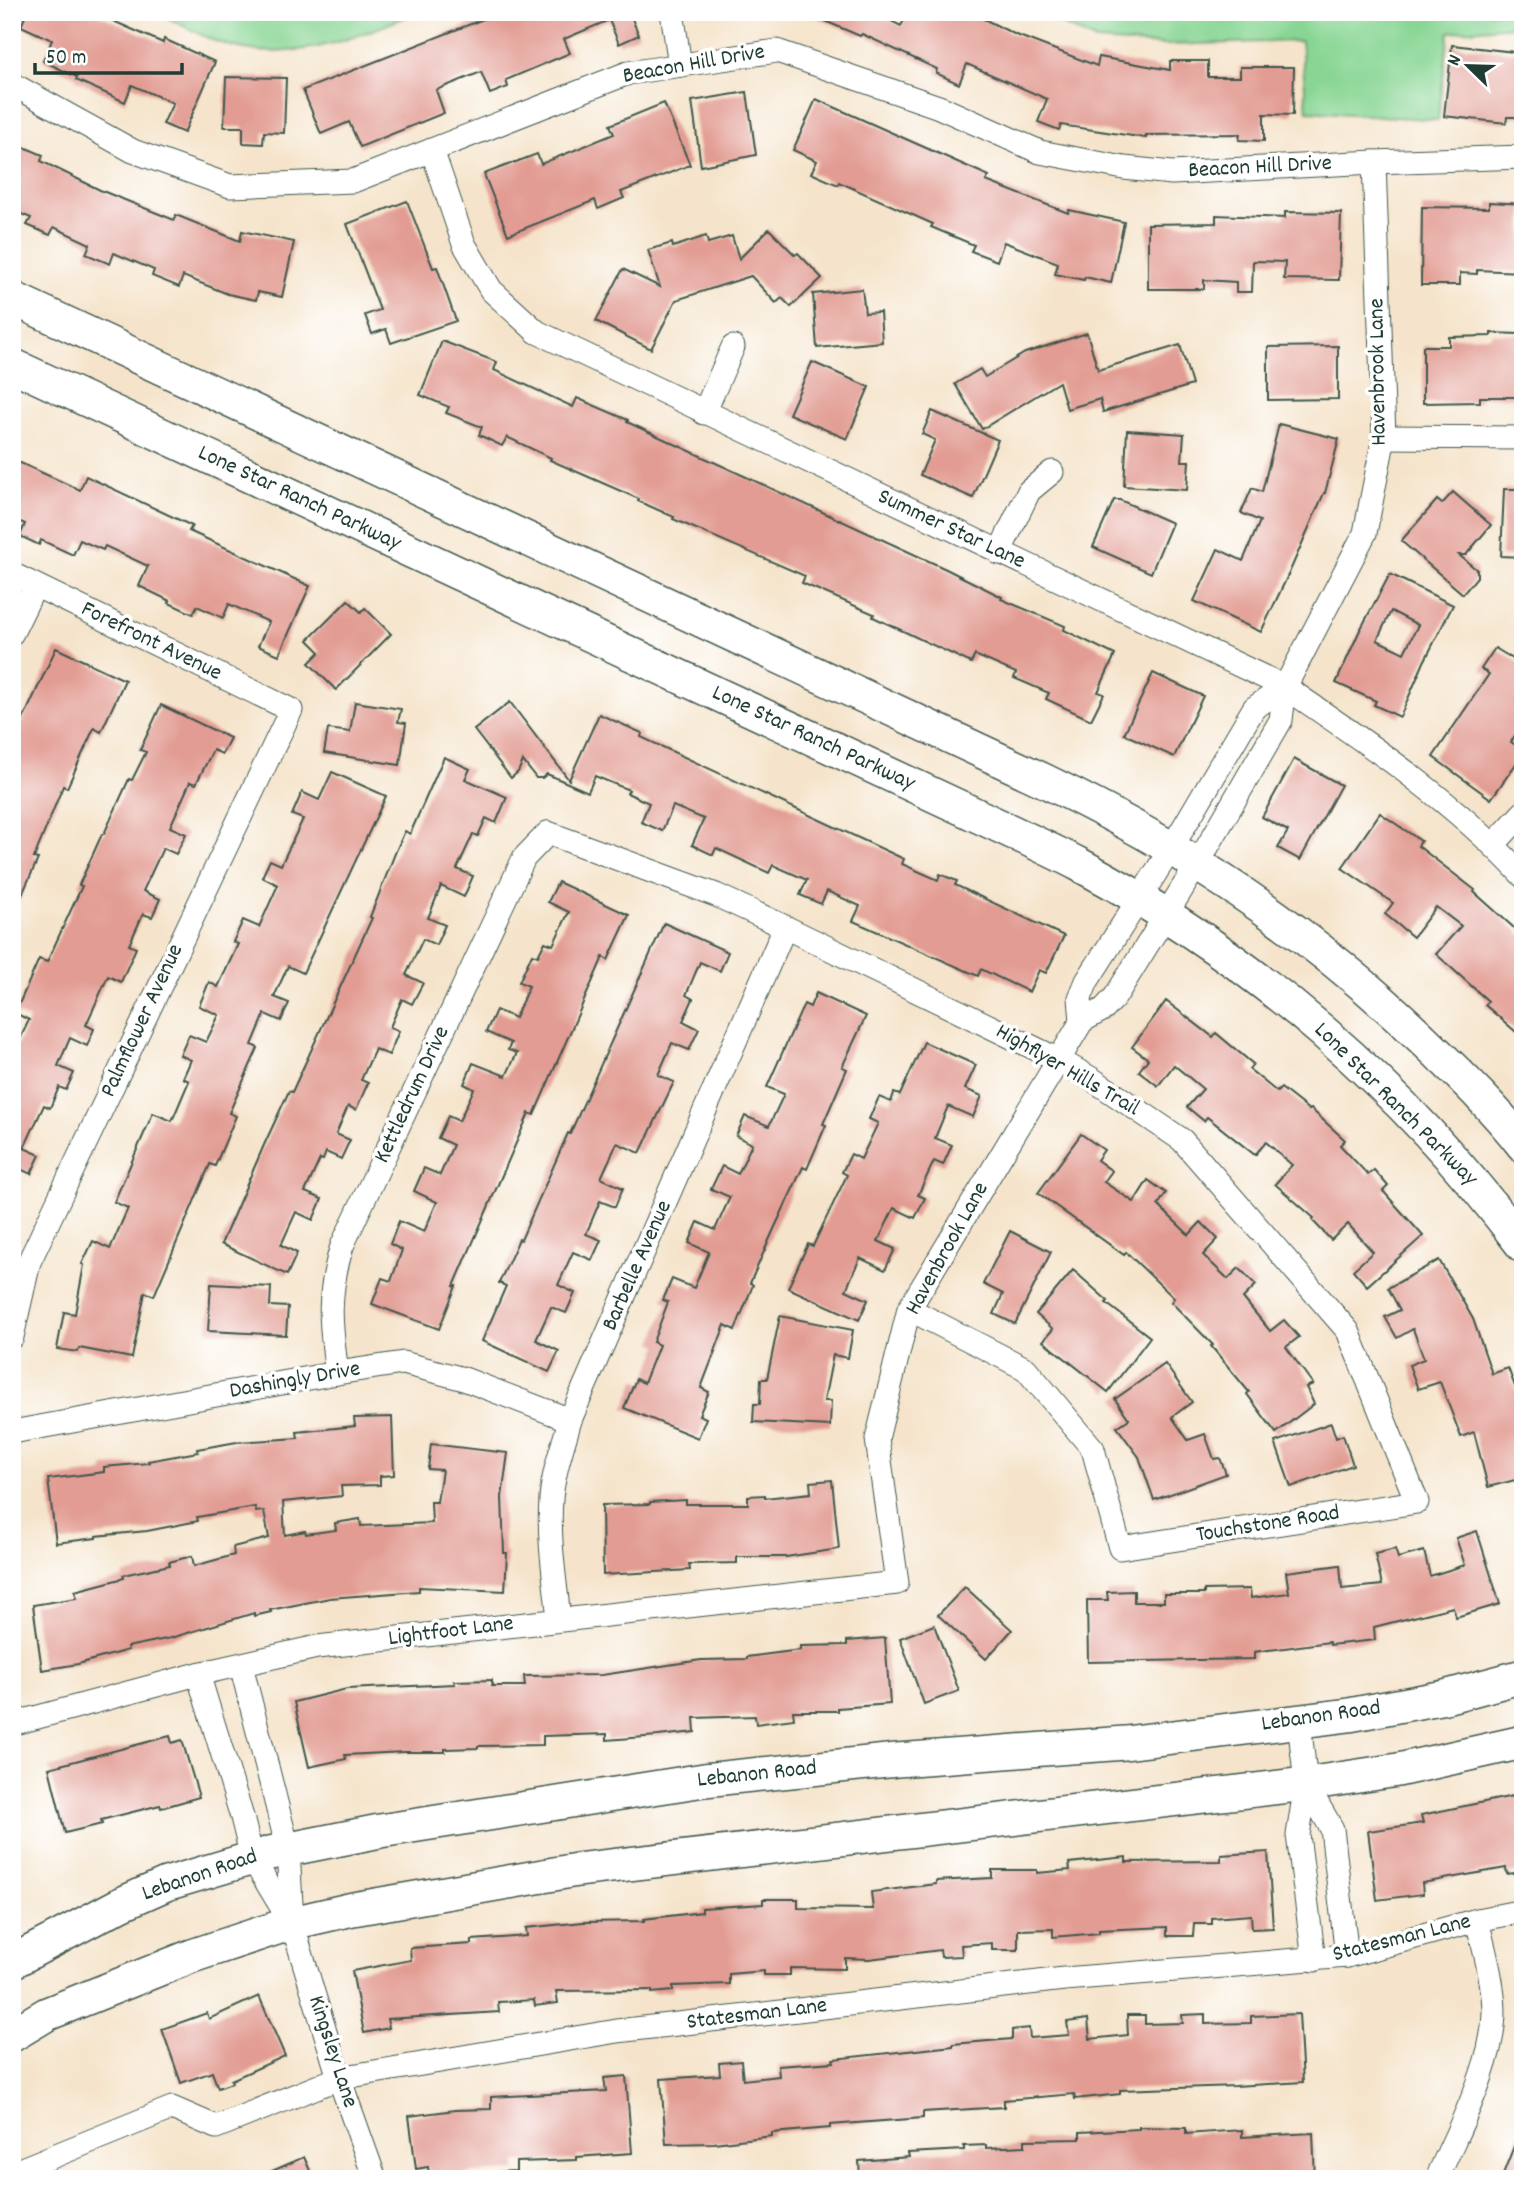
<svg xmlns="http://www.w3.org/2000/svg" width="1535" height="2191" viewBox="0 0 1535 2191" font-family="Dekko,sans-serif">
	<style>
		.green { fill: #89d694; stroke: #548a64; stroke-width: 2 }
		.building { fill: #e29c93; fill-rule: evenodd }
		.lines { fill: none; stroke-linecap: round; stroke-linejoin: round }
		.minor-casing { stroke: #3f564b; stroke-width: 25 }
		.secondary-casing { stroke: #3f564b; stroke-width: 36 }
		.minor { stroke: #fff; stroke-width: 23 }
		.secondary { stroke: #fff; stroke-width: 33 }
		.labels { text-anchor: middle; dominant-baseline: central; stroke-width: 7; stroke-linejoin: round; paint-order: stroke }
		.street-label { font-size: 23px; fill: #1f3d34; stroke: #fff }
	</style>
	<rect width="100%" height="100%" fill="#fff"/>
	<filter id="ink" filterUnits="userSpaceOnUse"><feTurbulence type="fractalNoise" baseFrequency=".0143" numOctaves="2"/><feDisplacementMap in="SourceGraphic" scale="14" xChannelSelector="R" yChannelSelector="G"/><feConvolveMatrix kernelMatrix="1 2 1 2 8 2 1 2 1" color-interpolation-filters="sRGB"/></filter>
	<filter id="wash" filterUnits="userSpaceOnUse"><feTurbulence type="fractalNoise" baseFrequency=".00686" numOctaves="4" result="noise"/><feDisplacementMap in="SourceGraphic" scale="28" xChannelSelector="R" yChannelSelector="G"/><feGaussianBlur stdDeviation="1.57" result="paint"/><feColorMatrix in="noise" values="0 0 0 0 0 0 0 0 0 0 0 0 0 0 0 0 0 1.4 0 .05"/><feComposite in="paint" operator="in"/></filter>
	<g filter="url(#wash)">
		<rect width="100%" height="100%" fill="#f5e4cb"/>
		<!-- green -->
		<g class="green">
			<path d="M157,12H418C352,39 287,68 215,41C196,33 176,22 157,12Z"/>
			<polygon points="1037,12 1523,12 1523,25 1449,32 1438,120 1307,111 1301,41 1164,45 1096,41"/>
		</g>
		<g id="blocks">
			<!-- building -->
			<g class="building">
				<polygon points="27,12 93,12 163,43 164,39 215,62 184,133 163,124 173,103 132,85 125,102 76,80 77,77 43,61 52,40 21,26"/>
				<polygon points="501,12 629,12 639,35 619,44 609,20 564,39 570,53 506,80 508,87 490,94 481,72 436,90 444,113 360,147 349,122 321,134 303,90"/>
				<polygon points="804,12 873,12 901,26 908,12 946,12 960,19 963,12 970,12 1014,34 1097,66 1099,57 1170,70 1170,61 1208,61 1208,77 1240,77 1240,67 1294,67 1293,115 1264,114 1264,141 1239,140 1240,134 1146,135 1146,138 1061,125 1059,130 1038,122 1047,99 967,64 959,84 936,73 937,69 862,34 860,36"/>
				<polygon points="1452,45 1523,53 1523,117 1507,117 1506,123 1444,116"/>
				<polygon points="226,77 286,78 284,133 264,132 263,144 243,143 243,127 224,127"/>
				<polygon points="747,92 756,155 701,166 692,101"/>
				<polygon points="816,99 989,176 986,181 1068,213 1069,210 1124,222 1111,283 1085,277 1084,280 1055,274 1058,263 1004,242 997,261 971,251 974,245 931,227 933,224 839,182 838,185 811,173 817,161 793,150"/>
				<polygon points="664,103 690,165 621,192 624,198 598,209 595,200 508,235 484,174 537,154 541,164 614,134 610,125"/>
				<polygon points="12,142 43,155 41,161 100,190 174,220 176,215 240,241 242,231 294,242 282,297 258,292 256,300 228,294 183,276 179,287 152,276 154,270 114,253 110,264 86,254 90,244 54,227 50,235 27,225 31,218 12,210"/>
				<polygon points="407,201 433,268 437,267 456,321 391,343 386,329 372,334 365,315 380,310 347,224"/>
				<polygon points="1489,202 1523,204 1522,272 1477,270 1477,274 1460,273 1460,285 1421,285 1422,207 1489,208"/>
				<polygon points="1285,212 1341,213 1339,280 1284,279 1285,262 1253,261 1252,292 1236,292 1236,282 1204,280 1204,289 1148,289 1148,224 1216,223 1216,215 1285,218"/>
				<polygon points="769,229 795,255 798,253 822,278 791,307 782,298 776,303 751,276 676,300 651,349 596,321 623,269 660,287 648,250 672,243 673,247 706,236 708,243 732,236 739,259"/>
				<polygon points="862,289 865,313 880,312 882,342 817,348 813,294"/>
				<polygon points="1087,333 1098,370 1180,345 1192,385 1103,412 1100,399 1067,409 1059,382 982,429 955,384 980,369 985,377 1025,353"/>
				<polygon points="1491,333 1519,334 1519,350 1523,350 1523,397 1480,397 1480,402 1423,403 1423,346 1449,346 1449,337 1491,336"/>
				<polygon points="442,341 497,362 494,370 573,407 577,398 628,420 627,422 946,569 1002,597 1001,599 1065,626 1064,630 1115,655 1098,692 1104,694 1091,720 1046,699 1049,693 1014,678 1016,673 975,655 971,663 873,617 874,614 802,583 805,576 673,519 674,517 638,501 639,499 550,460 551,458 507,437 502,446 479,435 482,427 446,413 449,407 420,395"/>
				<polygon points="1338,346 1338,399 1268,400 1268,347"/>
				<polygon points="812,362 869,387 847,439 789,414"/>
				<polygon points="932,411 998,440 973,498 920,475 935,440 922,434"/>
				<polygon points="1279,424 1339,439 1325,493 1324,493 1290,571 1261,632 1194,601 1218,549 1243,561 1260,521 1241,513 1252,488 1262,492"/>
				<polygon points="1127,430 1184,434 1182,461 1189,461 1187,490 1124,486"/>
				<polygon points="16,461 80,490 86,476 192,526 189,531 310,586 279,655 258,646 269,622 229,604 223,618 197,606 193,614 169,603 170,601 139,586 148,566 105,546 103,550 80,540 73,555 41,540 39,545 20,536 25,524 12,518 12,470"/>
				<polygon points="1504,489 1523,489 1523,557 1501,556"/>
				<polygon points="1453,492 1491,525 1466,555 1459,555 1477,570 1477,577 1463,594 1401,541 1437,500 1442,504"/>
				<polygon points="1114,500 1120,500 1172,523 1151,573 1093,547"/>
				<path d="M1390,574L1453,605L1424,662L1400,717L1374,705L1376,701L1336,683L1359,632ZM1391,611L1418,625L1404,653L1377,640Z"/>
				<polygon points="348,600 361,612 365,608 391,634 336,690 309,663 320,652 308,640"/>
				<polygon points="56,648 125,680 101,732 94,728 67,788 63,786 34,858 38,859 12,917 12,761 19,745 12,742 12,720 21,724"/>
				<polygon points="1495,648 1523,665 1523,722 1511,742 1523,750 1523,754 1491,799 1433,757 1489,674 1481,669"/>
				<polygon points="1153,673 1203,696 1174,757 1124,734"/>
				<polygon points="355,702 401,709 398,722 406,723 400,765 324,753 328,729 350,732"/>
				<polygon points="510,702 569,780 599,714 642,733 641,737 904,859 902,864 938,880 940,874 957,881 955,885 1064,936 1046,973 1039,970 1029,992 981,969 978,976 853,921 860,906 827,891 821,904 800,895 807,880 773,865 769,873 716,848 713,855 692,845 704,819 673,806 662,831 641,822 649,803 627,793 629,790 595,776 588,792 547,774 542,778 536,778 523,761 518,772 511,778 474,730"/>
				<polygon points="161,705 230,738 222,754 213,750 196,784 190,782 170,827 186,834 176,854 163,848 143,891 160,899 152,917 143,914 129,945 136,948 121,982 108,976 86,1025 94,1029 87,1046 70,1038 58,1066 74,1073 66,1090 59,1087 50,1108 44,1105 24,1148 40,1155 31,1174 16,1167 12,1174 12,1056 29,1020 15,1013 39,959 47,962 82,886 79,885 102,834 104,834 129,779 132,780 146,752 140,750"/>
				<polygon points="444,757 470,769 465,779 507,797 496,823 486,818 478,836 473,834 457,869 473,876 464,897 441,886 428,918 445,925 436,945 423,939 406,975 423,983 412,1004 402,999 390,1027 399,1031 389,1055 375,1049 361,1080 368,1083 356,1110 348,1106 336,1134 350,1140 341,1159 326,1152 323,1160 320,1159 305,1192 322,1199 313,1220 296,1212 281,1245 297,1253 287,1275 221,1244 264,1145 289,1091 292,1092 372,918 370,917 396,851 405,831 410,834"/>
				<polygon points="1294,759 1341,785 1300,860 1278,848 1288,831 1262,817"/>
				<polygon points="332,772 386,796 303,973 288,966 274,997 289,1003 281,1021 265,1014 252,1045 258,1048 229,1113 236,1116 215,1166 210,1164 154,1296 145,1292 132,1358 79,1348 78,1352 57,1349 64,1312 75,1314 84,1265 82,1264 93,1241 110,1249 128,1208 114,1202 153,1113 172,1121 189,1081 183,1078 191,1060 180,1055 189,1035 206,1042 219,1015 199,1006 209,982 218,987 238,944 233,942 243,920 259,927 278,885 262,877 270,860 281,865 303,819 292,815 302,792 319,800"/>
				<polygon points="1380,813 1421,841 1418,846 1475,890 1474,892 1523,936 1523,1038 1485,1005 1488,1001 1436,954 1461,926 1436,907 1413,937 1385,914 1393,903 1342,868"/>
				<polygon points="558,882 629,915 608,960 603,957 534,1115 529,1113 454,1286 456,1286 439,1329 372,1304 382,1278 391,1281 402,1250 390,1244 399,1221 424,1232 437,1202 414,1191 424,1168 440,1175 453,1145 438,1138 448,1116 459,1121 474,1089 464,1084 473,1063 506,1076 517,1053 508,1050 511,1043 486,1032 496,1010 515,1018 529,986 519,982 532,954 538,956 545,942 553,945 569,912 548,902"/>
				<polygon points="664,923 728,952 720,971 700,962 686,995 693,999 683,1021 699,1029 689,1050 672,1043 658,1075 674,1082 640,1153 617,1143 601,1178 623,1188 615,1207 600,1201 586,1234 601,1240 592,1260 573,1252 558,1285 575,1293 566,1313 551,1307 536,1340 559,1351 549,1372 482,1341 506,1286 499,1283 519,1239 521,1240 568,1133 570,1134"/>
				<polygon points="816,993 866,1016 842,1067 847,1069 823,1124 826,1125 807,1169 803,1167 774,1229 750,1283 753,1285 735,1330 725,1325 701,1388 709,1392 699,1415 706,1418 698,1438 624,1408 636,1379 644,1383 659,1345 653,1342 668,1302 663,1300 672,1279 694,1288 709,1252 689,1243 698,1222 715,1230 730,1197 711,1189 722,1166 738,1174 752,1144 736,1136 745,1116 769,1126 784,1094 767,1087 804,1004 810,1007"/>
				<polygon points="1166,1001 1213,1037 1216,1033 1253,1064 1249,1069 1277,1092 1281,1088 1309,1110 1311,1109 1345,1140 1340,1145 1368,1175 1374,1170 1388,1186 1383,1191 1423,1236 1367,1286 1353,1270 1373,1252 1348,1224 1331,1240 1312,1220 1314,1218 1275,1184 1292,1165 1266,1142 1255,1155 1207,1117 1204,1121 1187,1107 1203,1089 1174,1065 1158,1086 1139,1071 1148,1059 1132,1047"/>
				<polygon points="924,1042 976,1065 965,1089 982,1096 973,1117 948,1106 935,1138 952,1145 943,1165 934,1161 918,1195 925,1198 915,1218 894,1208 878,1241 895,1249 885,1270 860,1258 846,1290 868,1300 859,1320 788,1288 808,1244 813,1246 847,1175 842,1172 851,1154 861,1159 878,1123 869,1119 879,1097 891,1102 894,1093 900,1095"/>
				<polygon points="1081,1134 1104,1150 1097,1160 1112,1171 1104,1182 1134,1202 1148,1180 1166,1193 1158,1205 1189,1235 1201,1222 1218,1239 1203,1255 1228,1279 1239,1268 1256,1285 1243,1298 1270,1331 1284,1320 1299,1337 1286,1347 1313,1384 1306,1387 1314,1404 1276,1433 1247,1394 1249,1392 1211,1346 1213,1345 1171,1302 1174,1298 1126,1252 1124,1255 1038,1193"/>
				<polygon points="1010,1231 1051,1252 1015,1324 994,1314 1003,1294 983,1284"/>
				<polygon points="1439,1260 1473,1319 1492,1374 1508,1368 1523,1408 1523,1478 1488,1487 1474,1432 1461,1437 1440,1382 1418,1389 1409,1365 1424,1359 1413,1329 1397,1338 1385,1317 1400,1310 1388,1288"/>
				<polygon points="1073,1270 1108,1301 1106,1303 1150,1337 1108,1392 1043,1341 1053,1329 1036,1314"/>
				<polygon points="211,1284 271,1287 270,1306 288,1307 286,1335 208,1331"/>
				<polygon points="780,1316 853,1330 848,1358 833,1355 824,1401 831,1401 830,1426 753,1422 754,1404 760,1404 761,1379 767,1379"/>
				<polygon points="1165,1364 1192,1402 1172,1417 1188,1440 1205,1434 1214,1459 1220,1458 1226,1474 1154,1500 1139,1457 1117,1427 1129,1419 1115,1399"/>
				<polygon points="392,1417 394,1475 380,1476 380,1485 341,1486 342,1496 283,1502 285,1535 305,1531 306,1534 336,1530 335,1523 360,1519 361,1526 432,1523 431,1502 437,1502 442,1470 428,1469 431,1444 508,1453 502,1497 504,1553 507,1553 505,1591 419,1587 419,1591 330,1598 270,1610 271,1612 254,1616 254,1613 171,1638 127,1647 128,1650 78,1664 42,1670 33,1605 77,1598 75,1591 124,1578 123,1575 170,1565 169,1562 192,1556 194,1566 234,1555 233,1547 269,1538 264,1511 256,1512 255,1507 197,1517 198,1521 147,1531 96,1536 96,1538 56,1543 48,1479 104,1472 104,1467 149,1463 148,1461 198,1452 197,1449 237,1442 298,1438 297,1432 355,1426 354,1418"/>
				<polygon points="1331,1423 1336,1438 1343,1435 1353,1465 1291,1487 1275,1442"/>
				<polygon points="832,1480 839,1549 786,1557 737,1557 737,1563 689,1564 690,1570 603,1575 602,1505 650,1504 650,1502 686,1500 686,1504 748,1504 748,1496 765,1495 765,1498 811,1493 810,1482"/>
				<polygon points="1477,1531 1500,1604 1456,1617 1453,1607 1374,1627 1375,1640 1330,1645 1329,1642 1254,1652 1254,1659 1088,1662 1087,1600 1108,1600 1107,1592 1134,1591 1134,1602 1164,1602 1164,1594 1204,1594 1204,1590 1250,1589 1251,1598 1289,1593 1286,1572 1340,1565 1342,1589 1382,1585 1375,1554 1395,1549 1398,1558 1424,1551 1430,1576 1465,1565 1456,1538"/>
				<polygon points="965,1587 1012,1630 986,1659 938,1615"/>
				<polygon points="934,1625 959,1691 924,1704 900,1638"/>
				<polygon points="885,1638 890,1704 838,1708 838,1711 793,1711 794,1719 756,1724 755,1716 694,1718 695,1732 658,1736 607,1740 607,1734 543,1736 543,1745 478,1746 478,1748 445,1749 445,1752 405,1752 345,1755 346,1759 309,1767 294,1702 347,1689 455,1684 454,1681 492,1680 492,1686 525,1686 524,1676 602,1675 701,1660 747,1659 747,1657 800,1650 800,1646 847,1645 847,1641"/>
				<polygon points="170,1736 172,1743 182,1740 199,1797 161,1808 160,1805 101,1820 102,1824 65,1833 49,1768"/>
				<polygon points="1523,1794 1523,1872 1507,1874 1506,1868 1422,1883 1423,1894 1377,1900 1368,1831 1423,1823 1421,1815"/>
				<polygon points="1268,1852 1273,1928 1252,1929 1251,1915 1212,1918 1212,1924 1194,1924 1193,1936 1167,1936 1167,1927 1099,1930 1099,1933 1053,1937 1053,1929 1018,1930 1018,1950 992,1950 992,1943 961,1945 962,1956 941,1957 940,1950 869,1959 845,1958 845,1969 790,1968 790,1975 764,1975 764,1971 729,1974 729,1984 673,1986 673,1991 652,1993 652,1990 556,1991 558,2003 535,2006 534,2000 498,2002 499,2012 387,2019 389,2028 364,2033 352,1971 411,1960 410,1948 472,1944 472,1940 527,1936 526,1928 583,1922 644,1921 644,1919 702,1912 702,1908 763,1904 763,1899 798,1899 798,1908 873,1909 871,1892 936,1884 936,1881 992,1878 992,1870 1037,1870 1037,1873 1070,1870 1069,1863 1126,1857 1126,1862 1221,1861 1221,1855"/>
				<polygon points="259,1996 285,2056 231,2080 232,2083 218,2088 212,2072 181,2083 162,2029 207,2013 209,2019"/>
				<polygon points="1205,2014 1205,2024 1251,2023 1251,2016 1299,2014 1303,2082 1235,2086 1120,2090 1120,2094 1075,2099 1074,2094 1004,2100 1004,2107 923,2112 923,2118 830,2125 830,2128 772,2133 772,2136 714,2143 666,2144 661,2079 720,2075 719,2063 741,2061 743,2080 779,2076 778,2066 834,2062 833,2059 953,2046 953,2044 1012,2039 1012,2030 1029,2028 1030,2038 1069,2035 1067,2022 1088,2019 1090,2039 1128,2035 1127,2015 1145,2015 1145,2024 1183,2023 1182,2015"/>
				<polygon points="626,2076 632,2153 577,2157 577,2160 516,2162 516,2171 475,2173 430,2179 428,2167 416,2169 409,2116 455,2110 491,2109 491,2097 606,2091 604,2078"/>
				<polygon points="1522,2126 1523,2179 1501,2179"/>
				<polygon points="1139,2127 1186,2128 1186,2134 1242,2130 1242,2137 1313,2133 1315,2179 860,2179 859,2161 909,2157 908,2153 964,2150 964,2146 986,2145 986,2148 1025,2146 1025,2140 1080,2139 1080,2132 1139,2129"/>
				<polygon points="304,2157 312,2175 303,2179 254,2179"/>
			</g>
		</g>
	</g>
	<g filter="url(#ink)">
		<use href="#blocks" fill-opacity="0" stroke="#3f564b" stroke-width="2"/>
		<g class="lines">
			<!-- minor casing -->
			<g class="minor-casing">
				<g id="minor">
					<polyline points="672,12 680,65"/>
					<polyline points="12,84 133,151 230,186 353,181 628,73 777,51 939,107 1040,152 1124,168 1172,173 1374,162 1523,157"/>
					<path d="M432,150L464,244L491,290L537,332L1285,687C1369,744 1454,801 1523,876"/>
					<polyline points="704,413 733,347"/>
					<polyline points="1384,437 1523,438"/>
					<polyline points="999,553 1029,491 1052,472"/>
					<polyline points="12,574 291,710 29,1262 12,1337"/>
					<polyline points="12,633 35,586"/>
					<polyline points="1494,844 1523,813"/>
					<polyline points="1082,1021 1080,998 1087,981 1172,847 1254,708 1285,687"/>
					<path d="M337,1373C330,1323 327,1295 342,1246L524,858L548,833L716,895L785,927L1059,1060L1092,1079L1182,1140L1348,1331L1417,1502L1120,1548L1093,1449L1026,1369L909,1309"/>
					<polyline points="12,1432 337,1373 403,1363 464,1379 570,1420"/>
					<path d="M559,1619C555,1579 548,1539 551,1499C553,1472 563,1446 570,1420L785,927"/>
					<polyline points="241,1665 288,1849 292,1923 339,2078 375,2179"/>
					<polyline points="198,1674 242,1817 252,1858 290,1921"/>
					<polyline points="1299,1721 1306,1784 1298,1835 1314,1960"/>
					<polyline points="12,1724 198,1674 317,1647 897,1583 877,1439 909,1309 1082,1021 1104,1009 1115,997 1198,863 1281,720 1285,687 1365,533 1384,437 1374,162"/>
					<polyline points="1306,1784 1332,1829 1347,1956"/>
					<polyline points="12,2173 172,2108 216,2127 339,2078 617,2031 1064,1979 1347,1956 1477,1920 1523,1911"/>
					<path d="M1437,2179C1458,2128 1494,2066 1494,2010C1493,1979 1484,1949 1477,1920"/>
				</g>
			</g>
			<!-- secondary casing -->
			<g class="secondary-casing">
				<g id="secondary">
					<path d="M12,298L1045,781C1189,850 1318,936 1432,1048C1464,1079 1496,1110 1523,1145"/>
					<path d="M12,365L970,812C1007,830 1044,846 1080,865C1254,958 1405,1088 1523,1246"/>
					<polyline points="12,1962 121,1904 166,1884 270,1853 380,1831 704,1780 897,1760 1125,1743 1349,1715 1445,1697 1523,1676"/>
					<polyline points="12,2035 47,2014 192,1956 292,1923 353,1909 577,1870 1306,1784 1398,1770 1523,1742"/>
				</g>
			</g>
			<!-- minor -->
			<use href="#minor" class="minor"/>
			<!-- secondary -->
			<use href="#secondary" class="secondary"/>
		</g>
	</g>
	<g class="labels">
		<!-- street labels -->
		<g class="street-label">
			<text transform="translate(694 65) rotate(-10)">Beacon Hill Drive</text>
			<text transform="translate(1260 168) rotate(-3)">Beacon Hill Drive</text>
			<text transform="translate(1379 372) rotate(-91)">Havenbrook Lane</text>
			<text transform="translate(299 499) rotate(25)">Lone Star Ranch Parkway</text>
			<text transform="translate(951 530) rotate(25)">Summer Star Lane</text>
			<text transform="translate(151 642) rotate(26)">Forefront Avenue</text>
			<text transform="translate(813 739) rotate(25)">Lone Star Ranch Parkway</text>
			<text transform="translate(143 1021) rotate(-65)">Palmflower Avenue</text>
			<text transform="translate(1067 1071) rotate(30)">Highflyer Hills Trail</text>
			<text transform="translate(413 1095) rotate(-65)">Kettledrum Drive</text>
			<text transform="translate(1395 1105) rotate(45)">Lone Star Ranch Parkway</text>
			<text transform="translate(948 1249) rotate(-61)">Havenbrook Lane</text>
			<text transform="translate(638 1266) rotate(-66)">Barbelle Avenue</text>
			<text transform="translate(295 1381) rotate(-10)">Dashingly Drive</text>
			<text transform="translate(1268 1525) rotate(-9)">Touchstone Road</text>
			<text transform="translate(451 1632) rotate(-7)">Lightfoot Lane</text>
			<text transform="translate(1321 1717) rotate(-8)">Lebanon Road</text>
			<text transform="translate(757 1775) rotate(-6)">Lebanon Road</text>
			<text transform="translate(200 1876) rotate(-19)">Lebanon Road</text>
			<text transform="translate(1402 1939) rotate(-14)">Statesman Lane</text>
			<text transform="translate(757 2015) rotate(-7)">Statesman Lane</text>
			<text transform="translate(332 2052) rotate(72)">Kingsley Lane</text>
		</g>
	</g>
	<!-- margin -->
	<rect width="1535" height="2191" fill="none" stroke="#fff" stroke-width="42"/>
	<!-- north arrow -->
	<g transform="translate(1468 66) rotate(293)" stroke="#ffffff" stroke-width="5" paint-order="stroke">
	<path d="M0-5L12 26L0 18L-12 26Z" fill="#1f3d34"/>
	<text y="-10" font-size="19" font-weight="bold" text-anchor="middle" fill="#1f3d34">N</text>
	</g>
	<!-- scale -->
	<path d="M35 63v10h147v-10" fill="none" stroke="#1f3d34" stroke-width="3.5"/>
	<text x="46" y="63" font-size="21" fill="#1f3d34" stroke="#ffffff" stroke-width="5" paint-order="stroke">50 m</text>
</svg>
